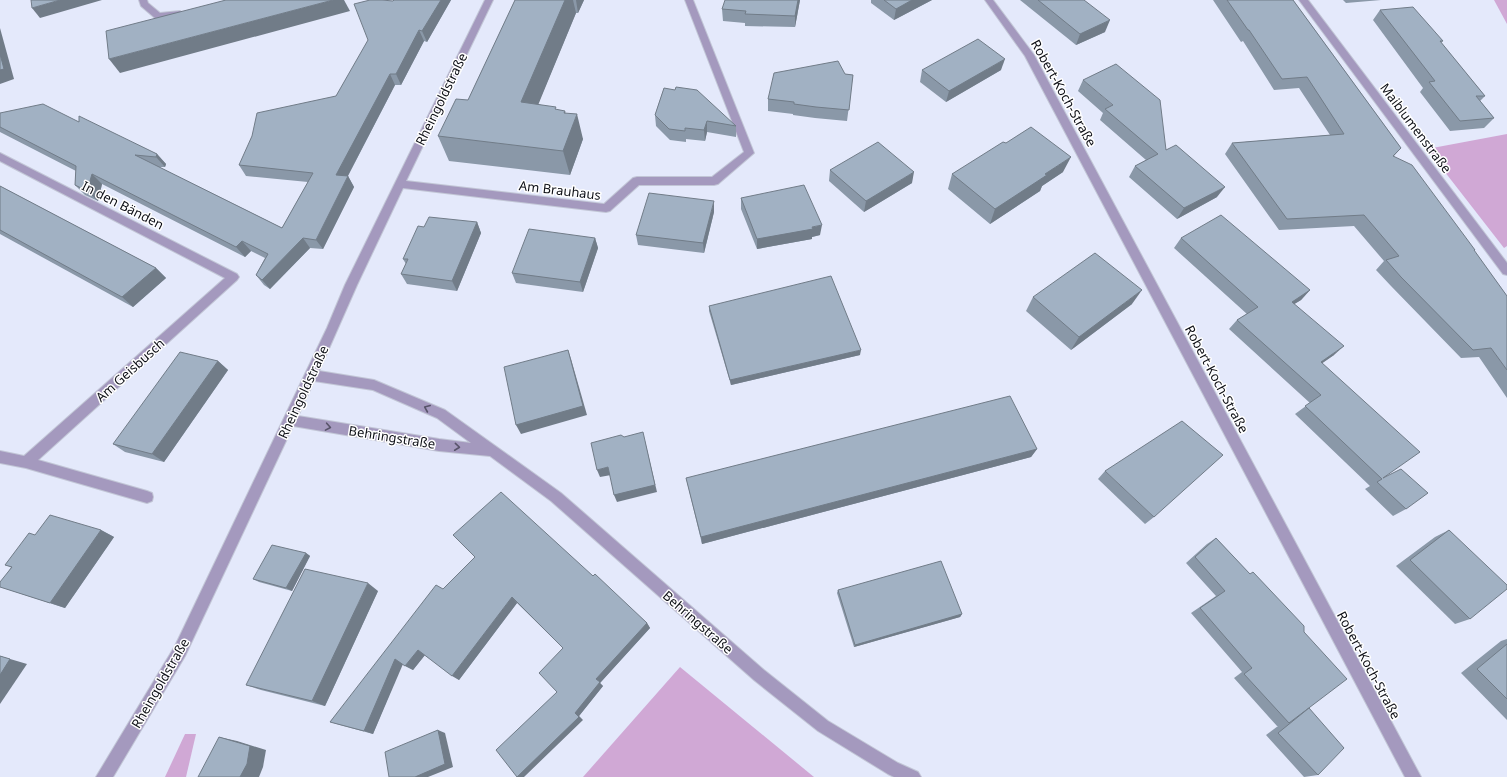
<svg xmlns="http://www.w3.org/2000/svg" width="1507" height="777" viewBox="0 0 1507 777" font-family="'Noto Sans',sans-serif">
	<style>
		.green { fill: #d0a8d5 }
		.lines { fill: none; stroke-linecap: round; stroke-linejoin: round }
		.minor-casing { stroke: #c2c6d6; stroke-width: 2 }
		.minor { fill: #a499be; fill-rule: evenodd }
		.wall { fill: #8a98a8 }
		.shaded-wall { fill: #717c88 }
		.building { fill: #a1b1c3; stroke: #717c88 }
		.oneway { stroke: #58546a }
		.labels { text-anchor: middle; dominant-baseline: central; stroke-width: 3; stroke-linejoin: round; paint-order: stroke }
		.street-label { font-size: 13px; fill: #0d0f16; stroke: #fff }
	</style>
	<rect width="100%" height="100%" fill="#e4e9fb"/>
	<!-- green -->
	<g class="green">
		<polygon points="1494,0 1507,0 1507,24"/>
		<polygon points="1507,134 1507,246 1504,248 1427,149"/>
		<polygon points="680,667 814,777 583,777"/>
		<polygon points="185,734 196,734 186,777 165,777"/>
	</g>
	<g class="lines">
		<!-- minor casing -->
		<g class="minor-casing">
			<g id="minor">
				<polygon points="139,0 147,0 148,3 160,13 180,11 184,14 180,17 155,18 141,6"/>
				<path d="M485,0H493L406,181L604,204L633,178L637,177H712L744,152L685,0H693L754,153L718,184L714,185H639L610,211L606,212L403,188L357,285L319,371L374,380L445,410L561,493L764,670L828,721L898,763L918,772L921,777H894L888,774L818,731L754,680L551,501L490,456L439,451L293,426L185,656L113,777H96L175,646L327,328L345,285ZM314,381L373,390L437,418L471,443L439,439L298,416Z"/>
				<polygon points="985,0 993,0 1034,55 1421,777 1405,777 1025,56"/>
				<polygon points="1299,0 1308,0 1507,263 1507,275 1503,274"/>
				<polygon points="0,153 237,274 239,277 237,280 38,460 147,491 152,493 153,497 152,501 147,503 26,468 0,463 0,451 24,456 225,278 0,161"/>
			</g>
		</g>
		<!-- minor -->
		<use href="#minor" class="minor"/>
	</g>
	<!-- wall -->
	<g class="wall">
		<polygon points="394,0 451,0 427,42 424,41 401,85 395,85 348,176 354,187 323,249 310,248 270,289 264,285 256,275 265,258 251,251 245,257 102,184 98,201 85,195 75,185 76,171 0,132 0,113 79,122 157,154 166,164 165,167 159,167 282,228 308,182 246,176 239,165 336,96"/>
		<polygon points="515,0 584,0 578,13 576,13 538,104 557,110 565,111 565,113 583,139 570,175 449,161 438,136 468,100"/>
		<polygon points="800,0 795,27 745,26 745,23 723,21 722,9"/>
		<polygon points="871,0 932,0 894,20 871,3"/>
		<polygon points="1020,0 1084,0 1105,32 1076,45"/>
		<polygon points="1213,0 1293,0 1401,148 1394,156 1475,250 1474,251 1507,296 1507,398 1479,357 1461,358 1391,286 1376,270 1384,261 1354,226 1279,230 1225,154 1232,143 1330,135 1299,88 1274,90 1243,41 1241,42"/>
		<polygon points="1343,0 1381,0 1346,3"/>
		<polygon points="1380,10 1443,41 1441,43 1485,96 1480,101 1494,118 1484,128 1450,131 1420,92 1423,88 1373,20"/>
		<polygon points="922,70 1001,70 946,102 920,82"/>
		<polygon points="845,74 853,75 847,121 815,118 793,115 793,114 768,111 768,99"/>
		<polygon points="1083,80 1166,150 1217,197 1177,219 1129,177 1135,166 1146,160 1100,120 1103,113 1078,91"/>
		<polygon points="664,88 736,126 736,137 707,132 705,141 686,139 686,142 670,140 656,126 655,115"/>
		<polygon points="1006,143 1063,172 1042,186 1040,191 990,224 948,189 952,174"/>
		<polygon points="830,170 912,183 864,212 829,181"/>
		<polygon points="0,186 156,268 166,278 133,307 0,234"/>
		<polygon points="741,198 820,235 812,237 812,239 757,249 741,209"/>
		<polygon points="714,212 704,253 638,245 636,235"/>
		<polygon points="477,222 481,233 457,291 407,284 401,274 406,264 403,259 424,227"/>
		<polygon points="595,238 598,248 583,292 516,283 512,273"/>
		<polygon points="1181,238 1310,290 1301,300 1294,304 1334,355 1322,363 1383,478 1406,509 1393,516 1365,489 1370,486 1295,414 1310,403 1229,329 1237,320 1247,314 1174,248"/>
		<polygon points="1033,297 1132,304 1071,350 1026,311"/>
		<polygon points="709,306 860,355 731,385 709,311"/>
		<polygon points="218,361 228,370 164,462 125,452 113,444"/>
		<polygon points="1037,449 1031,457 702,544 686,478"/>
		<polygon points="1105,471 1154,517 1145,524 1098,479"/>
		<polygon points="101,530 114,537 65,608 0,587 11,567 5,565 35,535"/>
		<polygon points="1449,530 1470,619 1455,624 1396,566 1435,537"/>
		<polygon points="453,535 593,576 647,623 650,628 600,683 603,686 579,716 583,720 557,692 563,648 517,603 459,680 425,655 413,670 402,664 373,734 340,725 330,722 443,589 475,557"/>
		<polygon points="1216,538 1304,632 1308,709 1318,775 1304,777 1266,735 1278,726 1277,726 1234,678 1242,672 1191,613 1216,596 1186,563 1207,544"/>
		<polygon points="306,553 310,556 292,591 259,582 253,579"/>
		<polygon points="838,590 962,614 960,617 854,647 837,593"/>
		<polygon points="378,591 325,706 261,690 246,685"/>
		<polygon points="1507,639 1507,720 1461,673 1501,641"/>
	</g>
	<!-- shaded-wall -->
	<g class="shaded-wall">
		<polygon points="60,0 102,0 40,18 32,8"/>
		<polygon points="333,0 344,0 350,11 120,73 109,59"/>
		<polygon points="441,0 451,0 427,42 422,31"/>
		<polygon points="565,0 573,0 576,13 529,127 521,102"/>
		<polygon points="576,0 584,0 578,13"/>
		<polygon points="798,0 800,0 795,27 795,16"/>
		<polygon points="912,0 932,0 894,20 896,9"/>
		<polygon points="1110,20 1105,32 1076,45 1080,34"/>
		<polygon points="0,28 14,79 0,84"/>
		<polygon points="419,30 424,41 401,85 396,74"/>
		<polygon points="1005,59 1001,70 946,102 949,91"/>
		<polygon points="390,74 395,85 343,185 336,175"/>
		<polygon points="565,111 570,132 577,114 583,139 570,175 563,151 564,113"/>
		<polygon points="707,121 707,132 705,141 704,130"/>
		<polygon points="157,154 166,164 165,167 156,157"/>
		<polygon points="1071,157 1063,172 1042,186 1040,191 990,224 995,209 1045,174"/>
		<polygon points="914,172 912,183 864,212 866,201"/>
		<polygon points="92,174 102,184 98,201 87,191"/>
		<polygon points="348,176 354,187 323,249 316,240"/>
		<polygon points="1225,187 1217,197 1177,219 1184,208"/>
		<polygon points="714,201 714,212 704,253 703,243"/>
		<polygon points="477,222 481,233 457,291 452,281"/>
		<polygon points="822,225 820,235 812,237 812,239 757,249 757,239"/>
		<polygon points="303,238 310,248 270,289 262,280"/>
		<polygon points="595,238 598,248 583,292 580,282"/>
		<polygon points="242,241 251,251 245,257 236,247"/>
		<polygon points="156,268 166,278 133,307 122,297"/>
		<polygon points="1142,290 1132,304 1071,350 1079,337"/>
		<polygon points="1310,290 1301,300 1283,311 1292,302"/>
		<polygon points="1344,346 1334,355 1311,371 1321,362"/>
		<polygon points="568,350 571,359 587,415 521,434 516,425"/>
		<polygon points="861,350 860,355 731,385 730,380"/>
		<polygon points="218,361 228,370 164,462 152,454"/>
		<polygon points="645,441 657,492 617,502 614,495"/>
		<polygon points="1037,449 1031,457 702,544 701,537"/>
		<polygon points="608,467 611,475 600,477 597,470"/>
		<polygon points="101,530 114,537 65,608 50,603"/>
		<polygon points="306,553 310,556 292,591 286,588"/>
		<polygon points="368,583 378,591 325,706 312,701"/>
		<polygon points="512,597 517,603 459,680 452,676"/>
		<polygon points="962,614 960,617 854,647 855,645"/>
		<polygon points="647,623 650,628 600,683 603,686 579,716 583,720 524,777 517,777 575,713 596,679"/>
		<polygon points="418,650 425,655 413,670 405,666"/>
		<polygon points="0,656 27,664 0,704"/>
		<polygon points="395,659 403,664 373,734 364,731"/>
		<polygon points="438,730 445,733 453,767 428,777 415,777"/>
		<polygon points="219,737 237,741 266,750 263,767 259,777 240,777"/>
	</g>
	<!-- building -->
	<g class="building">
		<polygon points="31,0 60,0 32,8"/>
		<polygon points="226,0 333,0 109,59 106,31"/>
		<polygon points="370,0 382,0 393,1 394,0 441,0 422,31 419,30 396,74 390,74 336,175 348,176 316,240 303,238 262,280 256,275 268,254 242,241 236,247 92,174 87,191 75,185 76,166 0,127 0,113 43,104 79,122 79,116 157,154 156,157 135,155 282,228 313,173 239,165 252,136 257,113 336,96 368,40 354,4"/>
		<polygon points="515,0 565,0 521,102 556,107 555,109 565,111 564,113 577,114 563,151 438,136 456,99 468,100"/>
		<polygon points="725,0 798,0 795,16 745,14 746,11 722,9"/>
		<polygon points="884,0 912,0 896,9"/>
		<polygon points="1038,0 1084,0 1110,20 1080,34"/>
		<polygon points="1227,0 1293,0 1401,148 1393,156 1412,165 1475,250 1474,250 1507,296 1507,370 1491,348 1473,350 1401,277 1386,260 1399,256 1364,215 1287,219 1232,143 1344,134 1307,77 1282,79 1249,30 1248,30"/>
		<polygon points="1413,7 1443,41 1440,41 1485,96 1476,96 1494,118 1460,121 1429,82 1435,81 1380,10"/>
		<polygon points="978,39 1005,59 949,91 922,70"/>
		<polygon points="0,54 4,69 0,70"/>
		<polygon points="838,61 845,74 853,75 849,110 816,107 794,104 794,102 768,99 774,73"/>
		<polygon points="1116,64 1160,100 1166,150 1176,145 1225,187 1184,208 1135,166 1158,154 1105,109 1113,105 1083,80"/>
		<polygon points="676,87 697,90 736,126 707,121 704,130 685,128 685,131 669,129 655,115 664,88 675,90"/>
		<polygon points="1031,127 1071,157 1045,174 1047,175 995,209 952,174 1003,142 1006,143"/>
		<polygon points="878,142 914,172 866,201 830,170"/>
		<polygon points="804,185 822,225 812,227 813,229 757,239 741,198"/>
		<polygon points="0,186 156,268 122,297 0,230"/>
		<polygon points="649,193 714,201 703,243 636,235"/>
		<polygon points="1221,215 1310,290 1292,302 1344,346 1321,362 1420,452 1383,478 1401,469 1428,493 1406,509 1377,482 1382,479 1305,406 1321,395 1237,320 1258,307 1181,238"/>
		<polygon points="429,217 477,222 452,281 401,274 408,259 403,259 418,226 424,227"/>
		<polygon points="529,229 595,238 580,282 512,273"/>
		<polygon points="1095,253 1142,290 1079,337 1033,297"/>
		<polygon points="831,276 861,350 730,380 709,306"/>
		<polygon points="568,350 583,406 516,425 504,367"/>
		<polygon points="180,352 218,361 152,454 113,444"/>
		<polygon points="1010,396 1037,449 701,537 686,478"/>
		<polygon points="1182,421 1223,455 1154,517 1105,471"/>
		<polygon points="643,432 655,485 614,495 608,467 597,470 591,443 621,435 624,437"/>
		<polygon points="501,492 593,576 595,574 647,623 596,679 600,682 575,713 579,717 517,777 496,750 557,692 539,673 563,648 512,597 452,676 418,650 405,666 395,659 364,731 330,722 436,585 443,589 475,557 453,535"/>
		<polygon points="50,515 101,530 50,603 0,587 0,582 12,567 5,565 29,533 35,535"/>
		<polygon points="1449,530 1507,585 1507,589 1470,619 1410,560"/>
		<polygon points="1216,538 1250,574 1253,572 1304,626 1304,632 1347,679 1289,723 1244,674 1252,668 1200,608 1225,591 1195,557"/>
		<polygon points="272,545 306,553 286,588 253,579"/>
		<polygon points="941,561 962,614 855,645 838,590"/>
		<polygon points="305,569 368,583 312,701 246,685"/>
		<polygon points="1507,644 1507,699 1477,669"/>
		<polygon points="0,656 10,659 0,675"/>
		<polygon points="1309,708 1344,748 1318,775 1278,733"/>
		<polygon points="438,730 445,764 415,777 389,777 385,752"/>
		<polygon points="219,737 250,746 247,764 240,777 198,777"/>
	</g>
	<!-- one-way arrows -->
	<defs><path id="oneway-chevron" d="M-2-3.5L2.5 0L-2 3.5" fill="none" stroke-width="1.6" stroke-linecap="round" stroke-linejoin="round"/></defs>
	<g class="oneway">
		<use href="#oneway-chevron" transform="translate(427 408) rotate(-157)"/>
		<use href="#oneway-chevron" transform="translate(328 427) rotate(10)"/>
		<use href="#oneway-chevron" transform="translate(457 447) rotate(6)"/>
	</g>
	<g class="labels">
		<!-- street labels -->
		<g class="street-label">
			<text transform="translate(1064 93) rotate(61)">Robert-Koch-Straße</text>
			<text transform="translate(441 99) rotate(-64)">Rheingoldstraße</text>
			<text transform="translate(1416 128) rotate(53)">Maiblumenstraße</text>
			<text transform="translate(560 190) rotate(7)">Am Brauhaus</text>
			<text transform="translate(123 205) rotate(27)">In den Bänden</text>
			<text transform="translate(130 370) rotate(-42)">Am Geisbusch</text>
			<text transform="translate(1217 379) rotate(62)">Robert-Koch-Straße</text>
			<text transform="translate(303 392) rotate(-65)">Rheingoldstraße</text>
			<text transform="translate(392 437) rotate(9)">Behringstraße</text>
			<text transform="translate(698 622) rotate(41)">Behringstraße</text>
			<text transform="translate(1369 665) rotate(62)">Robert-Koch-Straße</text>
			<text transform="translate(160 683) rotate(-60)">Rheingoldstraße</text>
		</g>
	</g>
</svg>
